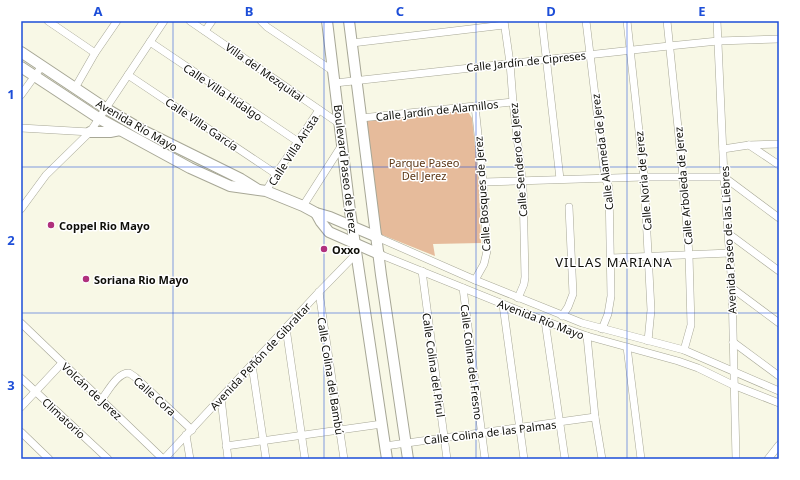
<svg xmlns="http://www.w3.org/2000/svg" width="800" height="480" viewBox="0 0 800 480" font-family="'Noto Sans',sans-serif">
	<style>
		.green { fill: #e6bb9b }
		.lines { fill: none; stroke-linecap: round; stroke-linejoin: round }
		.street-casing { stroke: #a7a796; stroke-width: 8 }
		.secondary-casing { stroke: #a7a796; stroke-width: 12 }
		.street { stroke: #fff; stroke-width: 7 }
		.secondary { stroke: #fff; stroke-width: 10 }
		.grid { fill: none; stroke: #1d4ed8; stroke-width: 1; stroke-opacity: 0.55 }
		.poi-dot { fill: #b0307d; stroke: #fff; stroke-width: 1.5 }
		.labels { text-anchor: middle; dominant-baseline: central; stroke-width: 3; stroke-linejoin: round; paint-order: stroke }
		.street-label { font-size: 11px; fill: #0e0e08; stroke: #fff }
		.park-label { font-size: 11px; fill: #5c3716; stroke: #fff }
		.poi-label { font-size: 11px; font-weight: bold; fill: #0e0e08; stroke: #fff; text-anchor: start }
		.quarter-label { font-size: 13px; letter-spacing: 1px; fill: #0e0e08; stroke: #fff }
		.neatline { fill: none; stroke: #1d4ed8; stroke-width: 1.5 }
		.grid-label { font-size: 13px; text-anchor: middle; font-weight: bold; fill: #1d4ed8 }
	</style>
	<rect width="100%" height="100%" fill="#f8f8e6"/>
	<!-- green -->
	<polygon class="green" points="459,111 468,112 472,118 479,183 481,243 433,244 435,256 380,234 365,124 367,121 373,120"/>
	<g class="lines">
		<!-- street casing -->
		<g class="street-casing">
			<g id="street">
				<polyline points="48,21 95,53"/>
				<polyline points="190,21 340,124"/>
				<polyline points="261,21 267,27 333,71"/>
				<polyline points="504,21 510,63 513,102 523,188 525,277 524,284 518,298"/>
				<polyline points="542,21 560,179"/>
				<polyline points="586,21 605,178 609,187 611,296 608,314 602,329"/>
				<polyline points="627,21 644,177 651,310 648,341"/>
				<polyline points="667,21 683,176 689,255 691,325 684,350"/>
				<polyline points="717,21 724,177 732,288 736,459"/>
				<polyline points="205,31 212,21"/>
				<polyline points="150,42 297,141"/>
				<polyline points="352,43 504,25"/>
				<polyline points="128,75 276,174"/>
				<polyline points="335,83 669,46 718,41 779,39"/>
				<polyline points="75,88 95,53 117,21"/>
				<polyline points="21,95 42,66"/>
				<polyline points="361,118 513,102"/>
				<polyline points="21,128 90,132"/>
				<polyline points="749,145 779,165"/>
				<polyline points="723,149 749,145 779,144"/>
				<polyline points="483,182 644,177 724,177 779,218"/>
				<polyline points="266,191 276,174 319,110"/>
				<polyline points="303,206 342,145"/>
				<polyline points="21,209 46,175 90,132 164,21"/>
				<polyline points="729,234 779,271"/>
				<polyline points="377,237 475,280 582,323 684,350 779,391"/>
				<polyline points="379,254 545,321 587,336 678,361 698,368 733,385 779,403"/>
				<polyline points="611,258 730,253"/>
				<polyline points="422,271 447,459"/>
				<polyline points="475,280 484,264 487,251 483,182 475,106"/>
				<polyline points="463,288 485,459"/>
				<polyline points="732,288 779,323"/>
				<polyline points="319,292 344,459"/>
				<polyline points="503,305 524,459"/>
				<polyline points="562,316 568,307 573,294 569,207"/>
				<polyline points="545,321 565,459"/>
				<polyline points="21,323 163,459"/>
				<polyline points="286,328 305,459"/>
				<polyline points="587,336 595,417 602,459"/>
				<polyline points="733,342 779,376"/>
				<polyline points="627,347 641,459"/>
				<polyline points="252,365 266,459"/>
				<polyline points="21,378 108,459"/>
				<polyline points="221,398 228,459"/>
				<path d="M102,399C108,391 118,372 129,373L135,377L192,430"/>
				<polyline points="21,407 62,363"/>
				<polyline points="21,432 49,459"/>
				<polyline points="186,435 190,459"/>
				<polyline points="226,446 382,424"/>
				<polyline points="385,446 595,417"/>
				<polyline points="164,459 319,292 356,254"/>
				<polyline points="768,459 779,445"/>
			</g>
		</g>
		<!-- secondary casing -->
		<g class="secondary-casing">
			<g id="secondary">
				<polyline points="327,21 350,211 387,459"/>
				<polyline points="349,21 381,275 408,459"/>
				<polyline points="21,52 105,108 144,131 241,179 257,189"/>
				<polyline points="21,67 100,119 190,168 230,186 266,191 303,206 316,213 330,217 377,237"/>
				<polyline points="90,132 110,132 120,130"/>
				<polyline points="316,213 321,222 329,232 379,254"/>
			</g>
		</g>
		<!-- street -->
		<use href="#street" class="street"/>
		<!-- secondary -->
		<use href="#secondary" class="secondary"/>
	</g>
	<!-- grid -->
	<path class="grid" d="M173,21V459M324,21V459M476,21V459M627,21V459M21,167H779M21,313H779"/>
	<!-- markers -->
	<g class="poi-dot">
		<circle cx="51" cy="225" r="4"/>
		<circle cx="324" cy="249" r="4"/>
		<circle cx="86" cy="279" r="4"/>
	</g>
	<g class="labels">
		<!-- street labels -->
		<g class="street-label">
			<text transform="translate(526 61) rotate(-6)">Calle Jardín de Cipreses</text>
			<text transform="translate(265 72) rotate(35)">Villa del Mezquital</text>
			<text transform="translate(223 92) rotate(34)">Calle Villa Hidalgo</text>
			<text transform="translate(437 110) rotate(-6)">Calle Jardín de Alamillos</text>
			<text transform="translate(202 124) rotate(34)">Calle Villa García</text>
			<text transform="translate(137 125) rotate(30)">Avenida Río Mayo</text>
			<text transform="translate(293 150) rotate(-57)">Calle Villa Arista</text>
			<text transform="translate(602 152) rotate(-97)">Calle Alameda de Jerez</text>
			<text transform="translate(518 160) rotate(-95)">Calle Sendero de Jerez</text>
			<text transform="translate(346 169) rotate(83)">Boulevard Paseo de Jerez</text>
			<text transform="translate(643 181) rotate(-95)">Calle Noria de Jerez</text>
			<text transform="translate(683 186) rotate(-95)">Calle Arboleda de Jerez</text>
			<text transform="translate(482 194) rotate(-94)">Calle Bosques de Jerez</text>
			<text transform="translate(728 240) rotate(-93)">Avenida Paseo de las Liebres</text>
			<text transform="translate(541 319) rotate(21)">Avenida Río Mayo</text>
			<text transform="translate(260 356) rotate(-47)">Avenida Peñón de Gibraltar</text>
			<text transform="translate(472 362) rotate(83)">Calle Colina del Fresno</text>
			<text transform="translate(434 365) rotate(82)">Calle Colina del Pirul</text>
			<text transform="translate(331 376) rotate(81)">Calle Colina del Bambú</text>
			<text transform="translate(92 391) rotate(43)">Volcán de Jerez</text>
			<text transform="translate(155 396) rotate(42)">Calle Cora</text>
			<text transform="translate(64 418) rotate(43)">Climatorio</text>
			<text transform="translate(490 432) rotate(-7)">Calle Colina de las Palmas</text>
		</g>
		<!-- park labels -->
		<g class="park-label">
			<text x="424" y="162">Parque Paseo<tspan x="424" dy="13">Del Jerez</tspan></text>
		</g>
		<!-- poi labels -->
		<g class="poi-label">
			<text x="59" y="225">Coppel Rio Mayo</text>
			<text x="332" y="249">Oxxo</text>
			<text x="94" y="279">Soriana Rio Mayo</text>
		</g>
		<!-- quarter labels -->
		<g class="quarter-label">
			<text x="614" y="262">VILLAS MARIANA</text>
		</g>
	</g>
	<!-- border -->
	<rect width="800" height="480" fill="none" stroke="#ffffff" stroke-width="44"/>
	<rect x="22" y="22" width="756" height="436" class="neatline"/>
	<g class="grid-label">
		<text x="98" y="16">A</text>
		<text x="249" y="16">B</text>
		<text x="400" y="16">C</text>
		<text x="551" y="16">D</text>
		<text x="702" y="16">E</text>
		<text x="11" y="99">1</text>
		<text x="11" y="245">2</text>
		<text x="11" y="390">3</text>
	</g>
</svg>
